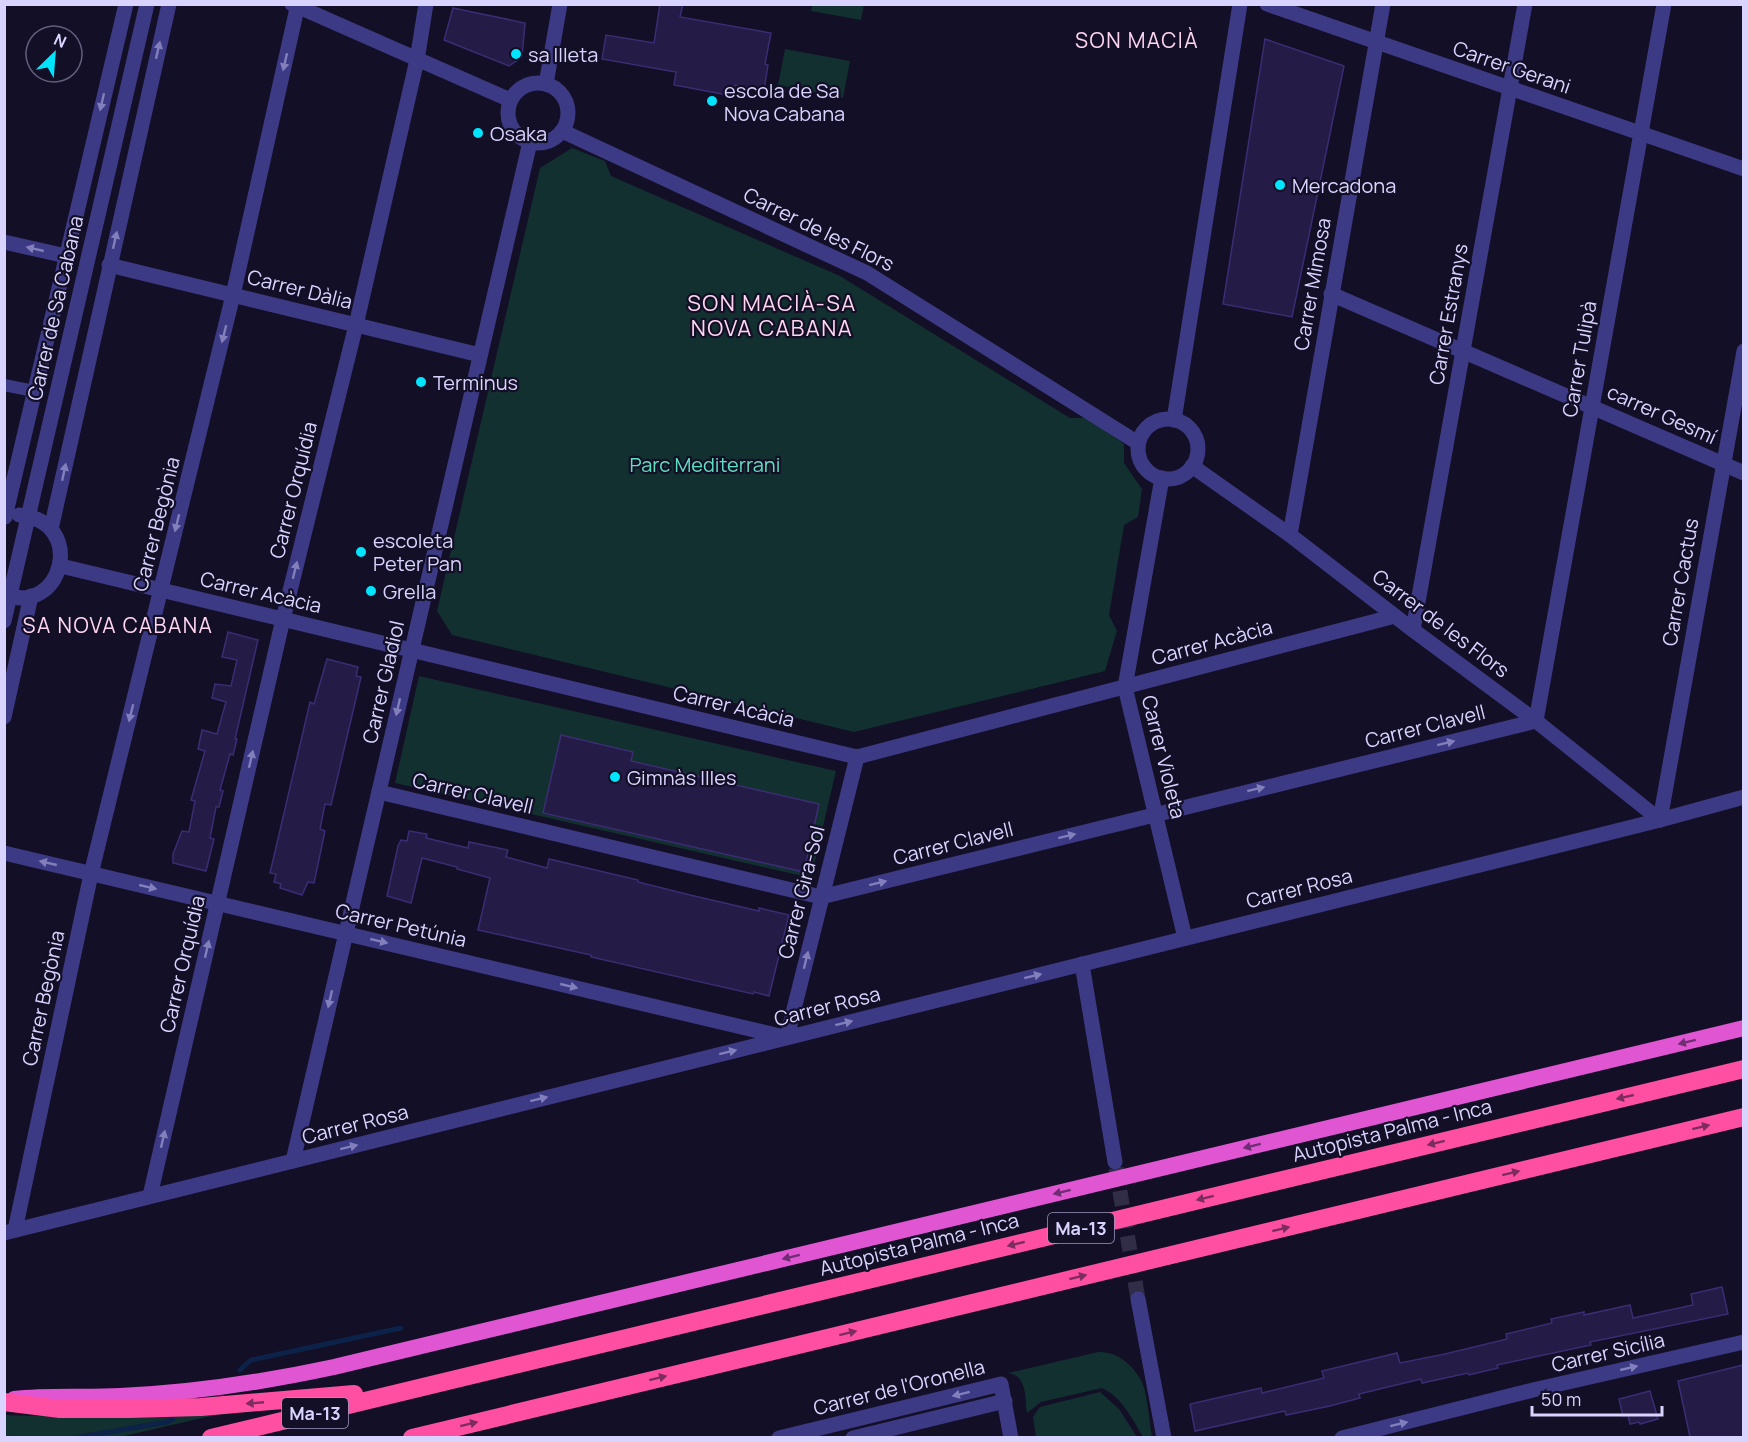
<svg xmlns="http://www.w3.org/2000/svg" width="1748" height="1442" viewBox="0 0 1748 1442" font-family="Manrope,sans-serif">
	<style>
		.green { fill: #12302f }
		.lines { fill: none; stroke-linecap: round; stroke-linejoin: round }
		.stream { stroke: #0c2248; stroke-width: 5 }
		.building { fill: #241b47; stroke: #3b2d73; stroke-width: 1.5 }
		.minor-tunnel { stroke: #312d47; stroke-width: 15; stroke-dasharray: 15 8; stroke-linecap: butt }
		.pedestrian { stroke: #3d3a85; stroke-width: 12 }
		.minor { stroke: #3d3a85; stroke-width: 15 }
		.trunk { stroke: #e055d1; stroke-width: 16 }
		.motorway { stroke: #ff4fa3; stroke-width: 18 }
		.oneway { fill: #837fbc }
		.oneway2 { fill: #6f2e73 }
		.oneway3 { fill: #7d2c5e }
		.poi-dot { fill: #00e5ff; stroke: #130f26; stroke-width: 2 }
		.labels { text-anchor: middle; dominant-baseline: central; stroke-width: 4.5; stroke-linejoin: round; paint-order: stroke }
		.shield { fill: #130f26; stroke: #9e99be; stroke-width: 1.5 }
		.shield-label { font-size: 18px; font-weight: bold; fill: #d9d4ff }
		.poi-label { font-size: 20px; fill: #d9d4ff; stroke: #130f26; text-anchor: start }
		.street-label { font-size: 20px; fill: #d9d4ff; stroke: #130f26 }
		.park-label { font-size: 20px; fill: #5fe0c0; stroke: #130f26 }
		.neighbourhood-label { font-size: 21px; letter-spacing: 1.5px; fill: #ffd6f0; stroke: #130f26 }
		.quarter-label { font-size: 22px; letter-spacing: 1.5px; fill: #ffd6f0; stroke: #130f26 }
	</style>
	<rect width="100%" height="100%" fill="#130f26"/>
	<!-- green -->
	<g class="green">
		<polygon points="812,5 812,4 864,5 861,20 811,11"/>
		<polygon points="785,49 850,61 843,98 778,85"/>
		<polygon points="572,148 605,161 611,176 840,276 1070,418 1088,418 1124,444 1124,463 1142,489 1138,517 1124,525 1109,615 1117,631 1105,671 854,732 452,635 437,611 540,168"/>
		<polygon points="419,676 836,771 811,878 395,783"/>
		<path d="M1098,1352C1118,1351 1134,1366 1142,1382C1147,1392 1150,1425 1152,1437H1143C1133,1420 1121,1396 1102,1388L1041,1402L1027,1413C1025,1398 1027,1375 1008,1373Z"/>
		<polygon points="1100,1392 1119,1409 1137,1437 1036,1437 1033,1417 1040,1407"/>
		<path d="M256,1408L202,1418L120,1437L5,1438V1415C91,1418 170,1418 256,1408Z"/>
	</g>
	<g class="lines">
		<!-- stream -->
		<g class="stream">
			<polyline points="240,1370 251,1360 401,1328"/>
			<polyline points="74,1438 167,1422 173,1419"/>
		</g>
	</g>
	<!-- building -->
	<g class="building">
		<polygon points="660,4 683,4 680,17 771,33 765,64 768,65 764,90 735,85 733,96 674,85 676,72 602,59 606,35 654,43"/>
		<polygon points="453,8 525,23 522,57 509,66 444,40"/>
		<polygon points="1265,39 1344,66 1292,317 1223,304"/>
		<polygon points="228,632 258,640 235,739 237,739 233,755 230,754 220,790 223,791 219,807 216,807 210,838 214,839 206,871 173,863 173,854 182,831 189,832 195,801 191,800 205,751 198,749 202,730 217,734 226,702 212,698 215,684 231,686 237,660 222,657"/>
		<polygon points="327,659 358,667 356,676 361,677 331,805 325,804 320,829 325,831 314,883 308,882 302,895 280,888 281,884 274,882 276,874 270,873 310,702 314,704"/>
		<polygon points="561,735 633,752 631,761 819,804 804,872 543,813"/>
		<polygon points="409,831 427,834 426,838 468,848 469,842 508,850 506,857 547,868 549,859 638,880 638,882 690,895 759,911 759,908 789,915 769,996 754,992 753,994 591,957 591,955 478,930 490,878 457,869 457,867 422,858 411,903 387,896 398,846 401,840 407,841"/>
		<polygon points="1722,1287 1728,1314 1590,1342 1591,1345 1497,1365 1498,1368 1469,1375 1468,1373 1422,1383 1421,1379 1359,1394 1360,1398 1330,1406 1286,1415 1285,1411 1195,1431 1190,1404 1261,1388 1262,1393 1324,1378 1322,1371 1397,1353 1400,1363 1445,1354 1507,1339 1506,1334 1552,1323 1551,1319 1584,1312 1584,1315 1630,1305 1633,1318 1693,1305 1691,1294"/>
		<polygon points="1743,1365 1743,1437 1690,1437 1678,1381"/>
		<polygon points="1650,1391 1658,1419 1640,1424 1639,1422 1630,1424 1628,1415 1623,1416 1619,1399"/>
	</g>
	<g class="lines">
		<!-- minor-tunnel -->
		<polyline class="minor-tunnel" points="1116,1168 1138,1299"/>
		<!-- pedestrian -->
		<polyline class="pedestrian" points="4,385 34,391"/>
		<!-- minor -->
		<g class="minor">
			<polyline points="292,4 510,100"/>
			<polyline points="1267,4 1744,169"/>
			<circle cx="538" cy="113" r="30"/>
			<polyline points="546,84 560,4"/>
			<polyline points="562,131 867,273 1138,443"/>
			<polyline points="4,242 66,256"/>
			<polyline points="109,265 480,355"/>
			<polyline points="1331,294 1744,473"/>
			<circle cx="1168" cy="449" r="30"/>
			<polyline points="1174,420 1240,4"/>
			<polyline points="1192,466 1290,535 1413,630 1536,721 1660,820"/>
			<polyline points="1162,478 1125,687 1185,938"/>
			<polyline points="5,517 126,4"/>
			<polyline points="51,529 169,4"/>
			<polyline points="1290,535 1383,4"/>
			<polyline points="61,566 857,757 1395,616"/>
			<path d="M4,594C62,618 88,521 19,515"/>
			<polyline points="4,621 147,4"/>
			<polyline points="1413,630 1525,4"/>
			<polyline points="4,717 31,596"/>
			<polyline points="379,792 821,897 1536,721 1664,4"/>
			<polyline points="1660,820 1744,351"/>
			<polyline points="4,853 784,1037"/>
			<polyline points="1082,964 1115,1162"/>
			<polyline points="787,1037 857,757"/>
			<polyline points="293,1161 530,142"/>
			<polyline points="150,1196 283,619 356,325 417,60 426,4"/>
			<polyline points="15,1230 91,874 233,295 298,4"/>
			<polyline points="4,1233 1660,820 1744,797"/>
			<polyline points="1138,1299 1164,1438"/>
			<polyline points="779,1438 1001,1384 1011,1438"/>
			<polyline points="853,1438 1005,1401"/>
			<polyline points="1342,1438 1533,1390 1744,1342"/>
		</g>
		<!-- trunk -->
		<path class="trunk" d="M14,1399C49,1395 85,1398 120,1396C192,1393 264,1382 334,1367L1744,1028"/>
		<!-- motorway -->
		<g class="motorway">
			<polyline points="4,1402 60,1409 128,1409 201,1407 354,1394"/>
			<polyline points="211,1438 1744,1069"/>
			<polyline points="412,1438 1744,1117"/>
		</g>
	</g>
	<!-- one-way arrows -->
	<defs><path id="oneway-solid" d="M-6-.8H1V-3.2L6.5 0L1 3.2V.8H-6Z" transform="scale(1.5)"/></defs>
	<g class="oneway">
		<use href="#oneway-solid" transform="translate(158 50) rotate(-77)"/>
		<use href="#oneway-solid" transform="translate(285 62) rotate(103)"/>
		<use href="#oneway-solid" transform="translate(102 102) rotate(103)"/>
		<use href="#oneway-solid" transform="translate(115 240) rotate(-77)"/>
		<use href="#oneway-solid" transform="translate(35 249) rotate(-167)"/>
		<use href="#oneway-solid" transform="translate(224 334) rotate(104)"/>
		<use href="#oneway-solid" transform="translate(64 472) rotate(-78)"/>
		<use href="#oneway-solid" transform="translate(177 523) rotate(104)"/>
		<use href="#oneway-solid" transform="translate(295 570) rotate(-76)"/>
		<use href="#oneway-solid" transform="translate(398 707) rotate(103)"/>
		<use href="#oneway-solid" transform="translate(131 713) rotate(104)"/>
		<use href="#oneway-solid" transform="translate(1446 743) rotate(-14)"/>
		<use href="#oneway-solid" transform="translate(251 759) rotate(-77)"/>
		<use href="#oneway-solid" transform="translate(1256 789) rotate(-14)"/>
		<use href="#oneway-solid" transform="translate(1067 836) rotate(-14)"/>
		<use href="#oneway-solid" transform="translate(48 863) rotate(-167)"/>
		<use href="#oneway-solid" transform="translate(878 883) rotate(-14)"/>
		<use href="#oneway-solid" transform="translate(148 887) rotate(13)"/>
		<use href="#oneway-solid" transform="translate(379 941) rotate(13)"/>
		<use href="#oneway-solid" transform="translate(207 949) rotate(-77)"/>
		<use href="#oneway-solid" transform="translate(806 960) rotate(-76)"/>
		<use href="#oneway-solid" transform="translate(1033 976) rotate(-14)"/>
		<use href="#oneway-solid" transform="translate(569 986) rotate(13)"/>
		<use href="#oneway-solid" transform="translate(330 999) rotate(103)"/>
		<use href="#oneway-solid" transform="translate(844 1023) rotate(-14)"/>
		<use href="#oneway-solid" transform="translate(728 1052) rotate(-14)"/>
		<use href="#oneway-solid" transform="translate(539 1099) rotate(-14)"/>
		<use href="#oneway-solid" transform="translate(163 1139) rotate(-77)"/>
		<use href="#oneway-solid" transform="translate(349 1147) rotate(-14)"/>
		<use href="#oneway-solid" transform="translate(1629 1368) rotate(-13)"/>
		<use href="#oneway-solid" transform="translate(961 1394) rotate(166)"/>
		<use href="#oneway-solid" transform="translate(1399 1424) rotate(-14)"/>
	</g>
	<g class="oneway2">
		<use href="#oneway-solid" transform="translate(1687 1042) rotate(166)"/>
		<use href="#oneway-solid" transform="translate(1252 1146) rotate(166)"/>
		<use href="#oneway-solid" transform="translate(1062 1192) rotate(166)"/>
		<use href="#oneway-solid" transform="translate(791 1257) rotate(166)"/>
	</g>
	<g class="oneway3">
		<use href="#oneway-solid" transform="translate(1625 1097) rotate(167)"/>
		<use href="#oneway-solid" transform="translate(1701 1127) rotate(-14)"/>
		<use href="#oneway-solid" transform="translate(1436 1143) rotate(166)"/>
		<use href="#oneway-solid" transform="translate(1511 1173) rotate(-14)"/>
		<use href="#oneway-solid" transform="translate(1205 1198) rotate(166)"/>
		<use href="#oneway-solid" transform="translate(1281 1229) rotate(-14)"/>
		<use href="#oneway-solid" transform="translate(1016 1244) rotate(166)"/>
		<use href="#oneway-solid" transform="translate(1078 1277) rotate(-14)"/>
		<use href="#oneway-solid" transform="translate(848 1333) rotate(-14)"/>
		<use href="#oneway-solid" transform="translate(658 1378) rotate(-14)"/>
		<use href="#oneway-solid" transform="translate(255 1403) rotate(175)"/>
		<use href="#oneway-solid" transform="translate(469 1424) rotate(-14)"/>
	</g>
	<!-- markers -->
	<g class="poi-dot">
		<circle cx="516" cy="54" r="6"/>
		<circle cx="712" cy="101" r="6"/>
		<circle cx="478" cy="133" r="6"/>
		<circle cx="1280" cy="185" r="6"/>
		<circle cx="421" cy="382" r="6"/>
		<circle cx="361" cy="552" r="6"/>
		<circle cx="371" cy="591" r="6"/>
		<circle cx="615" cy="777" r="6"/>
	</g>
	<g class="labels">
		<!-- shield labels -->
		<g class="shield">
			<rect x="1048" y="1213" width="66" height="30" rx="4.5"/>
			<rect x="282" y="1398" width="66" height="30" rx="4.5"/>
		</g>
		<g class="shield-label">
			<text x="1081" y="1228">Ma-13</text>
			<text x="315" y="1413">Ma-13</text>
		</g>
		<!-- poi labels -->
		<g class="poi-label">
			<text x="528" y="54">sa Illeta</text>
			<text x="724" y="90">escola de Sa<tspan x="724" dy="23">Nova Cabana</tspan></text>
			<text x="490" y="133">Osaka</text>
			<text x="1292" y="185">Mercadona</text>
			<text x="433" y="382">Terminus</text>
			<text x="373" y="540">escoleta<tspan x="373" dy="23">Peter Pan</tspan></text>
			<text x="383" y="591">Grella</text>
			<text x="627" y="777">Gimnàs Illes</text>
		</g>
		<!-- street labels -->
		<g class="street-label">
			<text transform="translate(1512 67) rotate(19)">Carrer Gerani</text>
			<text transform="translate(819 229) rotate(26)">Carrer de les Flors</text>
			<text transform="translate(1312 284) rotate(-80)">Carrer Mimosa</text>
			<text transform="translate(300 289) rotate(14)">Carrer Dàlia</text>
			<text transform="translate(55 308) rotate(-77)">Carrer de Sa Cabana</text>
			<text transform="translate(1448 314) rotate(-80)">Carrer Estranys</text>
			<text transform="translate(1579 359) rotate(-80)">Carrer Tulipà</text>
			<text transform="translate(1662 414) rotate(24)">carrer Gesmí</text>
			<text transform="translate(293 490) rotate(-76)">Carrer Orquídia</text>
			<text transform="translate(156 524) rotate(-76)">Carrer Begònia</text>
			<text transform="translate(1680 582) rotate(-80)">Carrer Cactus</text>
			<text transform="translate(261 592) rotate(13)">Carrer Acàcia</text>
			<text transform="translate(1441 623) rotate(37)">Carrer de les Flors</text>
			<text transform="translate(1212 642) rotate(-15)">Carrer Acàcia</text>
			<text transform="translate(383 682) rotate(-77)">Carrer Gladiol</text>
			<text transform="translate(734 706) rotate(13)">Carrer Acàcia</text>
			<text transform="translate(1425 726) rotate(-14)">Carrer Clavell</text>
			<text transform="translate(1164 757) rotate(76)">Carrer Violeta</text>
			<text transform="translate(473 793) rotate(13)">Carrer Clavell</text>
			<text transform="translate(953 843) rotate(-14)">Carrer Clavell</text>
			<text transform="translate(1299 888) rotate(-14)">Carrer Rosa</text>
			<text transform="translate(801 892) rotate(-76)">Carrer Gira-Sol</text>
			<text transform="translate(401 925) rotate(13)">Carrer Petúnia</text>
			<text transform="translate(182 964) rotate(-77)">Carrer Orquídia</text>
			<text transform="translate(43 998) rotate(-78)">Carrer Begònia</text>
			<text transform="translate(827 1006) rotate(-14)">Carrer Rosa</text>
			<text transform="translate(355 1124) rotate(-14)">Carrer Rosa</text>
			<text transform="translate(1392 1130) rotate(-14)">Autopista Palma - Inca</text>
			<text transform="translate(919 1244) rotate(-14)">Autopista Palma - Inca</text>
			<text transform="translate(1608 1352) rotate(-13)">Carrer Sicília</text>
			<text transform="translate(899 1387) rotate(-14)">Carrer de l'Oronella</text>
		</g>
		<!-- park labels -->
		<g class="park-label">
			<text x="705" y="464">Parc Mediterrani</text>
		</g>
		<!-- neighbourhood labels -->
		<g class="neighbourhood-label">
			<text x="1137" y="40">SON MACIÀ</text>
			<text x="118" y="625">SA NOVA CABANA</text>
		</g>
		<!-- quarter labels -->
		<g class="quarter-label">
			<text x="772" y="303">SON MACIÀ-SA<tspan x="772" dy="25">NOVA CABANA</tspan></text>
		</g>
	</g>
	<!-- border -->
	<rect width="1748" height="1442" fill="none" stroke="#d9d4ff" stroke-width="12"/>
	<!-- north arrow -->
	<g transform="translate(54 54) rotate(25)"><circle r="28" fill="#130f26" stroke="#625e7d" stroke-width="1.5"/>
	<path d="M0-4.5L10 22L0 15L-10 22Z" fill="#00e5ff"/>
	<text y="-9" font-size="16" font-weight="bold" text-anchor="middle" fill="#d9d4ff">N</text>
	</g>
	<!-- scale -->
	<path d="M1532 1406v9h130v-9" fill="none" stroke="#d9d4ff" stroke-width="3"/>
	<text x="1541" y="1406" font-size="18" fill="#d9d4ff" stroke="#130f26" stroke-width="4.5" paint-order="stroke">50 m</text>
</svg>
